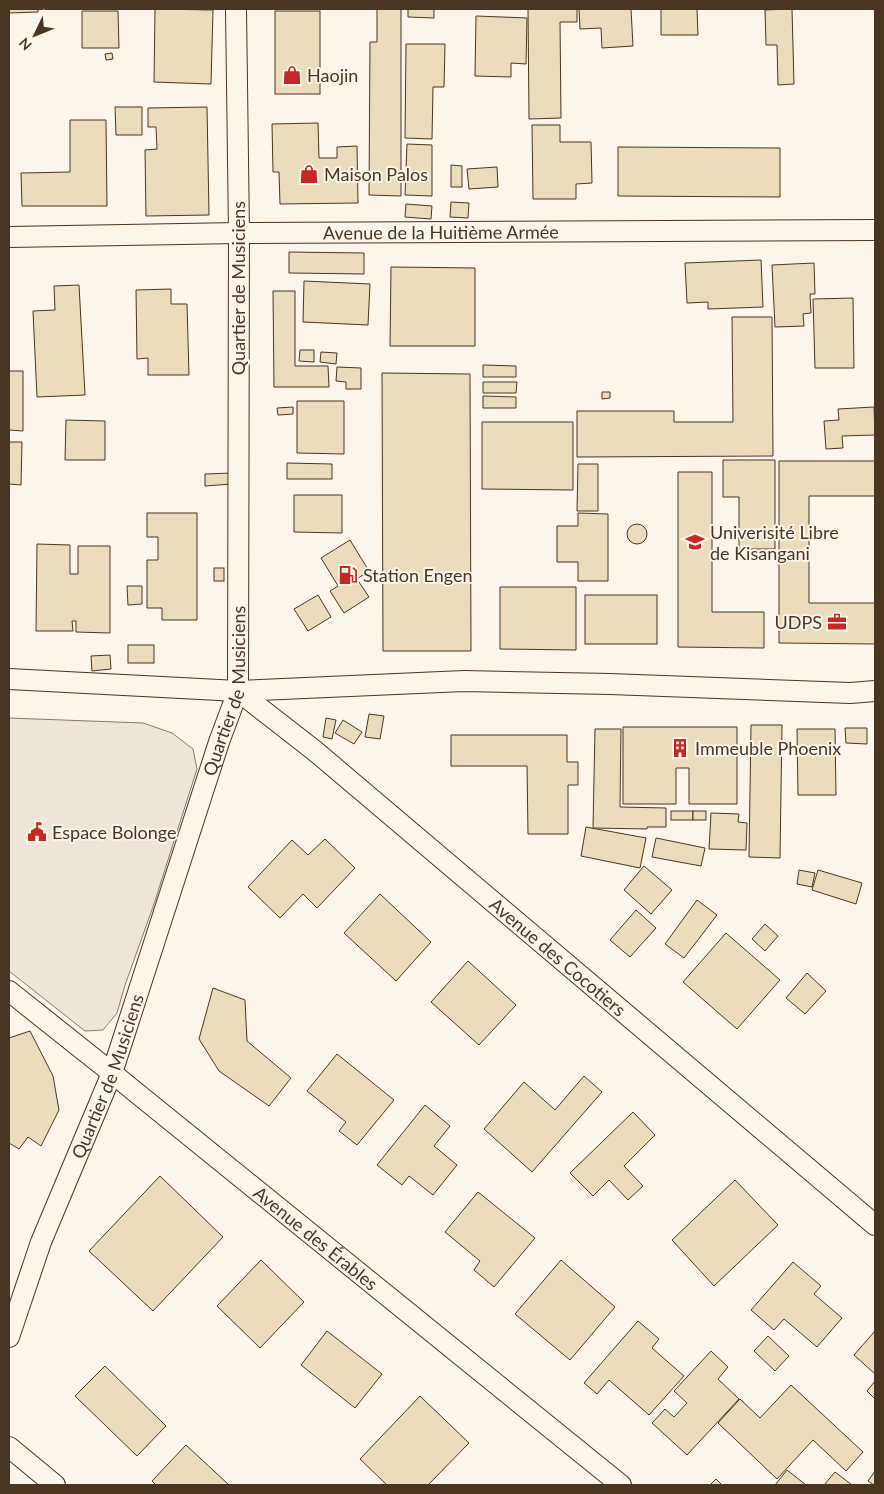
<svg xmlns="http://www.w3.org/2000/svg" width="884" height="1494" viewBox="0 0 884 1494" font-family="Lato,sans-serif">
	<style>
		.green { fill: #ede6d9; stroke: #887966 }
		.building { fill: #ecdcbc; stroke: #4a3520 }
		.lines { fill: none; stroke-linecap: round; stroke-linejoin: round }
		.street-casing { stroke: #4a3520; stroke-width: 22 }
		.street { stroke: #fbf6e9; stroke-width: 20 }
		.labels { text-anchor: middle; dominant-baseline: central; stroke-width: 4; stroke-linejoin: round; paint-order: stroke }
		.poi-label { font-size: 18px; fill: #4a3520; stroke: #fbf6e9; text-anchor: start }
		.street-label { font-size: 18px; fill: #4a3520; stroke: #fbf6e9 }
	</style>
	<rect width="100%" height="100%" fill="#fbf6e9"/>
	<!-- green -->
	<polygon class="green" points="9,718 143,723 172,733 193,749 197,769 154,904 125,985 117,1013 103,1030 85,1031 9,971"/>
	<!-- building -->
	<g class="building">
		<polygon points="9,9 38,9 38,12 9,13"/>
		<polygon points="155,9 213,10 211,84 154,82"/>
		<polygon points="377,9 401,9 401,196 369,195 370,42 377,42"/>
		<polygon points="408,9 434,9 434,18 408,17"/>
		<polygon points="528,9 577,9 577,22 560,22 561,118 529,119"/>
		<polygon points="579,9 631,9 633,46 602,48 601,28 580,29"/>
		<polygon points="661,9 697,9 698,35 661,35"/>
		<polygon points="792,9 794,84 778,85 777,45 766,45 765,10"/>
		<polygon points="82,11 118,11 119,48 82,48"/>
		<rect x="275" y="11" width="45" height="83"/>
		<polygon points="476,16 527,18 526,64 511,63 511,77 475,76"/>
		<polygon points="406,44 445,44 444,87 433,87 432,139 405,138"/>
		<polygon points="112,53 113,59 106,60 105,54"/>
		<polygon points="115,107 142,107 142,135 116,135"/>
		<polygon points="207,107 209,215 146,216 145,150 157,149 156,127 148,127 148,108"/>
		<polygon points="70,120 106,120 107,206 22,206 21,173 70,172"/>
		<polygon points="318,123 319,158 337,158 337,147 357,146 358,203 280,204 279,172 273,172 272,124"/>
		<polygon points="532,125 560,125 560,142 591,142 592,183 576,184 576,199 533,199"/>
		<polygon points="407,144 432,145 432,196 405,195"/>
		<polygon points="618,147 780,148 780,197 618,196"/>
		<polygon points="451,165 462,166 462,187 451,187"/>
		<polygon points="497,167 498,187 469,189 467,169"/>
		<polygon points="451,202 469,203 468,218 450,217"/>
		<polygon points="406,204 432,206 431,219 405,217"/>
		<polygon points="289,252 364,253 364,274 289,273"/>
		<polygon points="761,260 763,307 708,309 708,302 687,303 685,263"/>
		<polygon points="814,263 815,294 810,294 811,313 803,314 804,326 775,327 772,265"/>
		<polygon points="391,267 475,268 475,346 390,346"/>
		<polygon points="304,281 370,284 368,325 303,322"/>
		<polygon points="79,285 85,395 37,397 33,311 55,310 54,286"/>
		<polygon points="171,289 171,304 187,304 189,375 148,375 148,358 137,359 136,290"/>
		<polygon points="273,291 295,291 295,366 328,366 329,387 274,387"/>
		<polygon points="853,298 854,368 815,368 813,299"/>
		<polygon points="732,317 772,317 773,456 577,457 577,411 674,411 674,422 733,422"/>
		<polygon points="300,350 314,350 314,362 299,361"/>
		<polygon points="321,352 337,353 336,364 320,362"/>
		<polygon points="483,365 516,366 516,377 483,377"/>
		<polygon points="337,367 361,368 361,389 346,389 346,382 336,381"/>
		<polygon points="9,371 23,371 23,431 9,430"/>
		<polygon points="382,373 470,374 471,651 383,651"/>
		<polygon points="483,382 517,382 516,393 483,393"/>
		<polygon points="602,392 610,392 610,398 602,399"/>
		<polygon points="483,396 516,397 516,408 483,408"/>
		<polygon points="297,401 344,401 344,454 297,453"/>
		<polygon points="293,407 293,414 278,415 277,408"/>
		<polygon points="874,407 875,435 842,436 843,448 826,449 824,421 839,420 838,409"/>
		<polygon points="66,420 105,421 105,460 65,460"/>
		<polygon points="482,422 573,422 573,490 482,489"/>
		<polygon points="9,442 22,442 21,485 9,484"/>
		<polygon points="723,460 775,460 775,549 739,549 739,497 723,497"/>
		<polygon points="779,461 875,461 875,496 809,496 809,603 875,603 875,644 779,643"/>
		<polygon points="287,463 332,464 332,479 287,479"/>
		<polygon points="578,464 598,464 598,511 577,511"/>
		<polygon points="678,472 712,472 712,612 764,612 764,648 678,647"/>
		<polygon points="232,473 232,484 205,486 205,474"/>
		<polygon points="294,495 342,495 342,533 294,532"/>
		<polygon points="147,513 197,513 197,620 162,620 162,608 147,608 147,560 158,560 158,537 147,537"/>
		<polygon points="578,513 608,514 608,581 578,581 578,562 557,562 557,526 578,526"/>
		<circle cx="637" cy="534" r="10"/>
		<polygon points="350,540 369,571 357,579 369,597 344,613 330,591 338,586 321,558"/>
		<polygon points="37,544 70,545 70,574 78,574 78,546 110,546 110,633 76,632 76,621 72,621 73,631 36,631"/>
		<rect x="214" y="568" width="10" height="13"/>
		<polygon points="127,586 142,586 142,604 128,605"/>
		<polygon points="500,587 576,587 576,650 500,649"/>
		<polygon points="318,595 331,617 308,631 294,609"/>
		<rect x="585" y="595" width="72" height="49"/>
		<rect x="128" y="645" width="26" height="18"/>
		<polygon points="110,655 111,669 92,671 91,656"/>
		<polygon points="369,714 384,716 380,739 365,737"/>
		<polygon points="326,718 336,720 332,739 323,737"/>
		<polygon points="343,720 362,732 354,744 335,733"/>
		<polygon points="751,725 782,725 780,858 749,857"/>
		<polygon points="623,727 737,727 737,804 689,804 689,768 676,768 676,804 623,804"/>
		<polygon points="845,728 867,728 867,744 846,743"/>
		<polygon points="595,729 621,729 620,807 666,808 666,827 647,827 647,829 593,828"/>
		<polygon points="797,729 835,729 836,795 798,795"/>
		<polygon points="451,735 567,735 567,762 578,762 578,785 568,785 568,834 528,834 527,766 451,766"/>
		<rect x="671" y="811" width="22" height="9"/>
		<rect x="693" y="811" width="13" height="9"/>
		<polygon points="711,813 739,814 738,822 747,823 746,850 709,849"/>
		<polygon points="586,827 646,838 640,868 581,856"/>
		<polygon points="656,838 705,848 701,866 652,857"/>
		<polygon points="325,839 355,868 317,908 303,894 280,918 248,887 292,840 308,855"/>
		<polygon points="644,866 672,890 651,914 624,890"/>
		<polygon points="799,870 815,873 812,887 797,884"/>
		<polygon points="818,870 862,883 856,904 812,890"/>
		<polygon points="380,894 431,942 396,981 344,933"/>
		<polygon points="697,900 717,915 684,958 665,944"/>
		<polygon points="636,910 656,928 630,957 610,940"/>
		<polygon points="765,924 778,936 765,951 752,939"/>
		<polygon points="726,933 780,980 737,1029 683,982"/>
		<polygon points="468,961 516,1005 479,1045 431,1002"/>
		<polygon points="807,973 826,991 805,1014 786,998"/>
		<polygon points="213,988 245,1000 247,1041 291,1078 269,1106 219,1071 199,1039"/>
		<polygon points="30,1031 53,1076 59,1110 41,1146 28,1137 19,1149 9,1143 9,1038"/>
		<polygon points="337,1054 394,1100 357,1145 339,1131 346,1122 307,1091"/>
		<polygon points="584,1076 602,1092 532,1172 484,1129 524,1082 555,1110"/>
		<polygon points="425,1105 450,1126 434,1146 457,1165 433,1195 409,1176 402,1185 377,1165"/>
		<polygon points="633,1112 655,1135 624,1166 643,1186 628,1200 609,1180 593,1196 570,1173"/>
		<polygon points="160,1176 223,1237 153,1311 89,1251"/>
		<polygon points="735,1180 778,1225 714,1286 672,1240"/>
		<polygon points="478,1192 535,1238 494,1287 474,1270 480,1261 445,1232"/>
		<polygon points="261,1260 304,1302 260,1348 217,1306"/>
		<polygon points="561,1260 615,1307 570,1360 515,1314"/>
		<polygon points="793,1262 821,1286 814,1294 842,1318 817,1347 784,1319 774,1330 751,1310"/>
		<polygon points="638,1321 659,1339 652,1348 684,1376 649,1415 609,1380 597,1394 584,1383"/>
		<polygon points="327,1331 382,1374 355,1408 301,1365"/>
		<polygon points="875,1331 875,1374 854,1355"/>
		<polygon points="768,1336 789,1356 775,1371 754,1351"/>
		<polygon points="711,1351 728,1367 718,1379 739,1399 687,1455 652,1423 665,1409 674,1417 687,1403 674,1391"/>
		<polygon points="105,1366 166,1426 137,1456 75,1396"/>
		<polygon points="875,1381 875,1399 867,1391"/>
		<polygon points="791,1385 863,1452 846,1471 813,1440 777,1479 718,1423 740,1399 760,1418"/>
		<polygon points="420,1396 469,1443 428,1485 387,1485 360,1459"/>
		<polygon points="186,1445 229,1485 156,1485 152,1481"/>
		<polygon points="787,1470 806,1485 775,1485"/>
		<polygon points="875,1471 875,1485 874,1485 868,1481"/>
		<polygon points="835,1472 852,1485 824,1485"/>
		<polygon points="716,1479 722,1485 710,1485"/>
	</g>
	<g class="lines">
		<!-- street casing -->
		<g class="street-casing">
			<g id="street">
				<path id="s1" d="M9,237L239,233L875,230"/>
				<polyline points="9,679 238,691 464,681 610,684 850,693 875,691"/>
				<path id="s2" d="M238,691L315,751L875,1225"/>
				<path id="s3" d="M9,991L112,1073L621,1485"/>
				<path id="s4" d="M9,1337L41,1242L112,1073L219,742L238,691L239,233L236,9"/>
				<polyline points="9,1447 55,1485"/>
			</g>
		</g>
		<!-- street -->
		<use href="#street" class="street"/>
	</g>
	<!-- icons -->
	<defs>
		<g id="shop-bare" transform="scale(1.5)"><path d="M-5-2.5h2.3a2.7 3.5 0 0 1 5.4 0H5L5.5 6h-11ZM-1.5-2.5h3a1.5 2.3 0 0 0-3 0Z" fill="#c62828" stroke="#fbf6e9" stroke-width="2.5" paint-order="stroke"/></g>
		<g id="university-bare" transform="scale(1.5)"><path d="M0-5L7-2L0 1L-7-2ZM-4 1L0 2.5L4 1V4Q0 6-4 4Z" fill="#c62828" stroke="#fbf6e9" stroke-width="2.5" paint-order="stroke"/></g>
		<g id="fuel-bare" transform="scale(1.5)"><path d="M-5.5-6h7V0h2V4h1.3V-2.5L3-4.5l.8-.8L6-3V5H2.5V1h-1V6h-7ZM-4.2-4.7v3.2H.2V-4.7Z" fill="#c62828" stroke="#fbf6e9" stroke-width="2.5" paint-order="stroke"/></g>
		<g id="office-bare" transform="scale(1.5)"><path d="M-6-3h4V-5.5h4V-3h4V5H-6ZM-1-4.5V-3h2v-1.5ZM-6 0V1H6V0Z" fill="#c62828" stroke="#fbf6e9" stroke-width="2.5" paint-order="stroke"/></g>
		<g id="building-bare" transform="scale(1.5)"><path d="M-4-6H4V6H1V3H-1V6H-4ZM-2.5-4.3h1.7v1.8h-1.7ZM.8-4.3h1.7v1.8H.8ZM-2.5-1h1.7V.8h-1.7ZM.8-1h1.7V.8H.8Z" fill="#c62828" stroke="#fbf6e9" stroke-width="2.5" paint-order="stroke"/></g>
		<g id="civic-bare" transform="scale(1.5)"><path d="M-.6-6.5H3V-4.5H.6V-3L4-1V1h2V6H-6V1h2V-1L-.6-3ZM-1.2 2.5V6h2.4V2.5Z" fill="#c62828" stroke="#fbf6e9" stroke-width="2.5" paint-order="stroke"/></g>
	</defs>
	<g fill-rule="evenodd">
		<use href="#shop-bare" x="292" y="75"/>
		<use href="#shop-bare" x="309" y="174"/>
		<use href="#university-bare" x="695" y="542"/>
		<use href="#fuel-bare" x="348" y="575"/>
		<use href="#office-bare" x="837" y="622"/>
		<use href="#building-bare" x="680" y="748"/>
		<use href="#civic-bare" x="37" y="832"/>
	</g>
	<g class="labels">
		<!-- poi labels -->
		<g class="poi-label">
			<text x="307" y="75">Haojin</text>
			<text x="324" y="174">Maison Palos</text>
			<text x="710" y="532">Univerisité Libre<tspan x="710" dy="21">de Kisangani</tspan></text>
			<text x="363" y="575">Station Engen</text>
			<text x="822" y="622" text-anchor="end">UDPS</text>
			<text x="695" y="748">Immeuble Phoenix</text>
			<text x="52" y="832">Espace Bolonge</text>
		</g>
		<!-- street labels -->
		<g class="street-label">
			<text stroke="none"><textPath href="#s1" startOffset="432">Avenue de la Huitième Armée</textPath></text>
			<text transform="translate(238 288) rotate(-90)">Quartier de Musiciens</text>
			<text stroke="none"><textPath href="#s4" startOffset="684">Quartier de Musiciens</textPath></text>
			<text stroke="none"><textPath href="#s2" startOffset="416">Avenue des Cocotiers</textPath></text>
			<text stroke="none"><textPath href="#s4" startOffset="279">Quartier de Musiciens</textPath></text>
			<text stroke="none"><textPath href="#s3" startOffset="394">Avenue des Érables</textPath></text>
		</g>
	</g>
	<!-- border -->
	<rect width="884" height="1494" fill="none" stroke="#4a3520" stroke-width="20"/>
	<!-- north arrow -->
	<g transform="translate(35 35) rotate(227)" stroke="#fbf6e9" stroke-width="4" paint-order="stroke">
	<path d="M0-4L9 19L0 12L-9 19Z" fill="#4a3520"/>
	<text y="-8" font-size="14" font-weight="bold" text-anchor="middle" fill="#4a3520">N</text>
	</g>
</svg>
